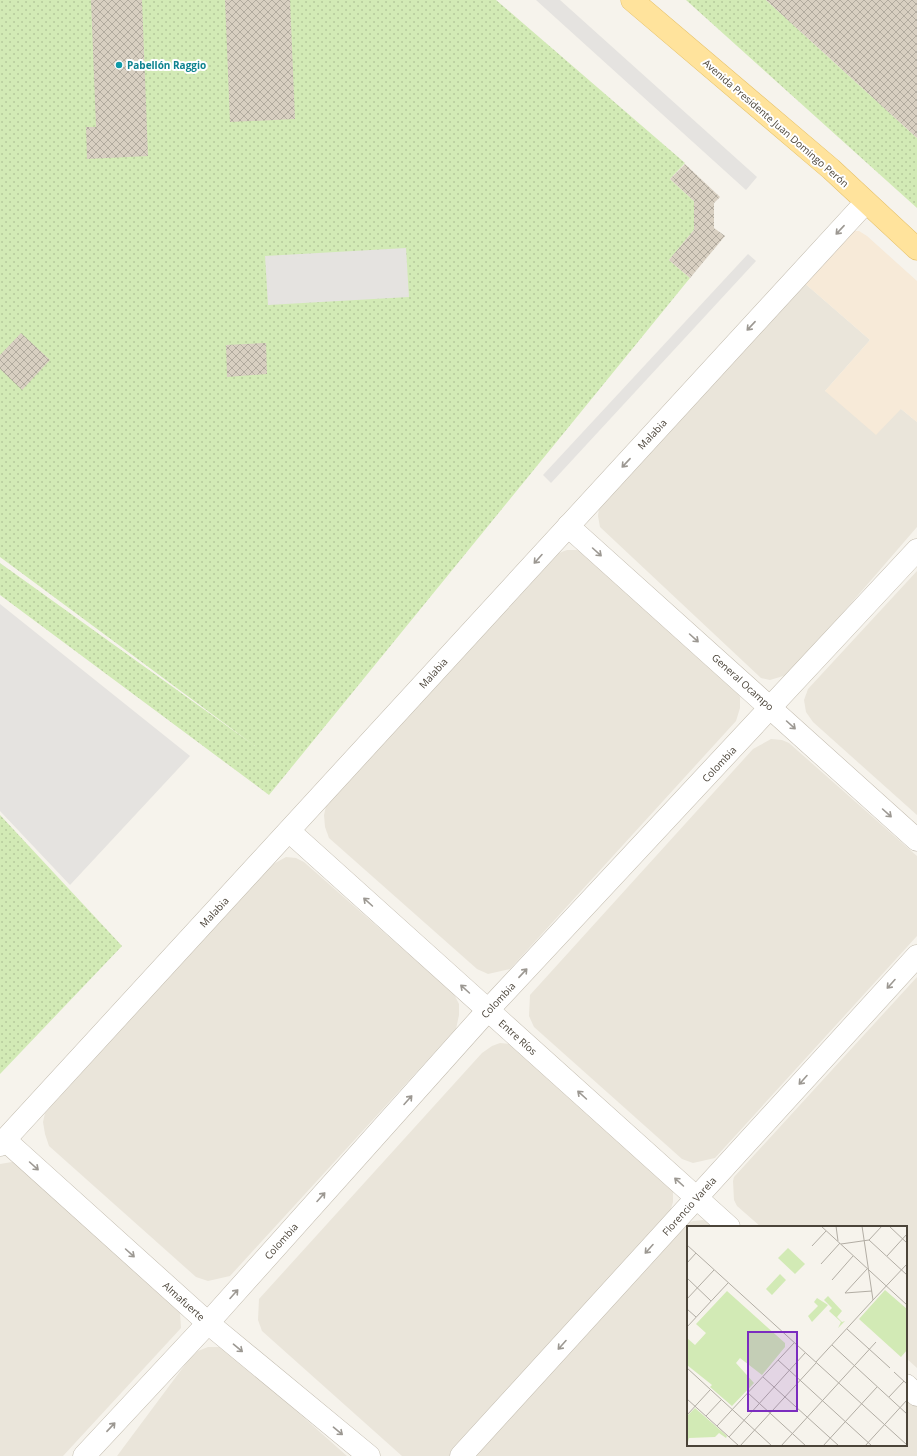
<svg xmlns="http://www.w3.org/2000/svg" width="917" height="1456" viewBox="0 0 917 1456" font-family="'Open Sans',sans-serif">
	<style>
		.residential { fill: #eae5da }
		.commercial { fill: #f7ead8 }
		.grass { fill: url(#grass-dots) }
		.parking { fill: #e5e3e0 }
		.building { fill: url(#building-cross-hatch) }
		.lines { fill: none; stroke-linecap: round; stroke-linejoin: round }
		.minor-casing { stroke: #c2bbae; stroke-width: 23 }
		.major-casing { stroke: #e6c16a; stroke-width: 23 }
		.minor { stroke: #fff; stroke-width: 22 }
		.major { stroke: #ffe39c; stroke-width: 22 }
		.oneway { stroke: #9c9892 }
		.culture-dot { fill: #0f9aa8; stroke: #fff; stroke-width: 1.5 }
		.labels { text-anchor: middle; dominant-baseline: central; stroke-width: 4; stroke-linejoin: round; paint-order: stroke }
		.culture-label { font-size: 10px; font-weight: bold; fill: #0d838f; stroke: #fff; text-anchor: start }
		.street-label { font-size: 10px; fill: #4b4439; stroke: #fff }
		.inset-road { fill: none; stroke: #b2ada4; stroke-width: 1 }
		.view { fill: #7b2cbf; fill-opacity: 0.15; stroke: #7b2cbf; stroke-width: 2 }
		.inset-edge { fill: none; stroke: #4b4439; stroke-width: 2 }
	</style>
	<defs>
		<pattern id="grass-dots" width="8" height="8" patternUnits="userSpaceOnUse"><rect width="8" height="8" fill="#d2eab5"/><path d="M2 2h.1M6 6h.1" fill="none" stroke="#b6ca9c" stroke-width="1.8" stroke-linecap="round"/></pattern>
		<pattern id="building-cross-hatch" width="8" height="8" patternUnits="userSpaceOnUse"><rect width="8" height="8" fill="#d8cfc1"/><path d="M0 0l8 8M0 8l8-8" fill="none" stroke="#b1aa9e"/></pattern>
	</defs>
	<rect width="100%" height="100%" fill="#f6f3ec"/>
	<!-- residential -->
	<g class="residential">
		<polygon points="802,281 870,340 825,391 901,409 917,422 917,527 790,674 770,680 761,678 600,527 598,516 599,508"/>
		<polygon points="567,550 577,550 584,554 735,687 740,697 740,708 736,721 510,969 488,974 477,969 329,838 325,827 324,815 326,806 559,553"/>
		<polygon points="917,571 917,815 813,722 806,712 804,700 808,689"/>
		<polygon points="771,739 782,740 789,743 917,856 917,936 715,1158 693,1163 682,1159 534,1027 529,1016 530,995 753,749"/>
		<polygon points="286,857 296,858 304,862 454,994 459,1004 459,1015 456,1029 230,1276 208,1281 196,1277 49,1146 45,1134 43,1122 45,1113 268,867"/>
		<polygon points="917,977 917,1368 906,1358 906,1227 761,1227 737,1206 734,1200 733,1181 734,1177"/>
		<polygon points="500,1043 510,1044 673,1190 673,1202 669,1215 449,1456 402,1456 262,1331 258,1320 259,1299 482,1053 492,1046"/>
		<polygon points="18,1161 176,1302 180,1313 181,1328 63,1456 0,1456 0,1164"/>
		<polygon points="703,1220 710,1222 719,1227 688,1227 688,1445 906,1445 906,1395 917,1405 917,1456 472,1456 686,1224 693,1221"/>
		<polygon points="208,1347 220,1347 228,1350 347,1456 117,1456 190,1358 198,1351"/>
	</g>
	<!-- commercial -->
	<polygon class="commercial" points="851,231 859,231 867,236 917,281 917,422 901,409 876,435 825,391 870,340 802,281"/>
	<!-- grass -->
	<g class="grass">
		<polygon points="0,0 496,0 685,163 670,179 694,201 694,230 669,260 690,278 269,795 0,595 0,563 255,746 0,557"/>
		<polygon points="686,0 766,0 917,138 917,208"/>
		<polygon points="0,815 122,946 0,1074"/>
	</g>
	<!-- parking -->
	<g class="parking">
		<polygon points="536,0 560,0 757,177 746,190"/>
		<polygon points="406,248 409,297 268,305 265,256"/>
		<polygon points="748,254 756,261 551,483 543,475"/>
		<polygon points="0,604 190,756 70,885 0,811"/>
	</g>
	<!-- building -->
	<g class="building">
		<polygon points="91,0 142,0 148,156 87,159 86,127 96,127"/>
		<polygon points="225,0 290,0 295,119 230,122"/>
		<polygon points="766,0 917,0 917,138"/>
		<polygon points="685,164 720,197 714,203 714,228 725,236 690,278 669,260 694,230 694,201 670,179"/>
		<polygon points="21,333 50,360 22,390 0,369 0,355"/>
		<polygon points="266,343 267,374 227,377 226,345"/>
	</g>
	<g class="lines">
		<!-- minor casing -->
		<g class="minor-casing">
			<g id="minor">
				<polyline points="568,526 917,840"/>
				<polyline points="289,831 729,1227"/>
				<polyline points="5,1140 208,1323 369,1456"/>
				<polyline points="0,1145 866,202"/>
				<polyline points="906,1385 917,1395"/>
				<polyline points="84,1456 208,1323 488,1010 917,550"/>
				<polyline points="461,1456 917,956"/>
			</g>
		</g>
		<!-- major casing -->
		<g class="major-casing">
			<polyline id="major" points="632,0 831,169 917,249"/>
		</g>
		<!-- minor -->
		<use href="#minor" class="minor"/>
		<!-- major -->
		<use href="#major" class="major"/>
	</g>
	<!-- one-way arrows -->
	<defs><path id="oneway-shaft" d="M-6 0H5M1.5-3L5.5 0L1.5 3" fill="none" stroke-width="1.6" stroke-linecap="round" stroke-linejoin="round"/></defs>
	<g class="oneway">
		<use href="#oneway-shaft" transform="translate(840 230) rotate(133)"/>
		<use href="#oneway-shaft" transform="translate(751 326) rotate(133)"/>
		<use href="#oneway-shaft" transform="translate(626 463) rotate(133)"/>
		<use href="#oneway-shaft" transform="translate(597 552) rotate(42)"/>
		<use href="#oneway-shaft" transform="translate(538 559) rotate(132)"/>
		<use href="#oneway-shaft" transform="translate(694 638) rotate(42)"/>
		<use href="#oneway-shaft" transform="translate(791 725) rotate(42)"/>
		<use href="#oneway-shaft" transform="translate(887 813) rotate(42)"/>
		<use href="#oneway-shaft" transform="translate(368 902) rotate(-138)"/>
		<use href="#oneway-shaft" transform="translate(523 973) rotate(-47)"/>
		<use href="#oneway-shaft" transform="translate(891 984) rotate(132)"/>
		<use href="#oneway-shaft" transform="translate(465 989) rotate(-138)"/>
		<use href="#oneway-shaft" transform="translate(803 1080) rotate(132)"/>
		<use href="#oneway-shaft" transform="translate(582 1095) rotate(-138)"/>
		<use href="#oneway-shaft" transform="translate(408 1100) rotate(-48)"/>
		<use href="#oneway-shaft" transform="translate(34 1166) rotate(42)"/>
		<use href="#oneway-shaft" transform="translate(679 1182) rotate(-138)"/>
		<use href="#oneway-shaft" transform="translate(321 1197) rotate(-48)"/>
		<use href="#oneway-shaft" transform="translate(649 1249) rotate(132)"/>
		<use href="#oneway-shaft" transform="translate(130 1253) rotate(42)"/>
		<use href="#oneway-shaft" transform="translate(234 1294) rotate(-48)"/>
		<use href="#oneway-shaft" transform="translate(562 1345) rotate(132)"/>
		<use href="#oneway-shaft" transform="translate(238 1348) rotate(40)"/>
		<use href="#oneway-shaft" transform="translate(111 1427) rotate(-47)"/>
		<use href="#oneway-shaft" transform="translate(338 1431) rotate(40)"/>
	</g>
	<!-- markers -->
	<circle class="culture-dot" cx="119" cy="65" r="4"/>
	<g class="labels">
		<!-- culture labels -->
		<g class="culture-label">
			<text x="127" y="65">Pabellón Raggio</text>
		</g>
		<!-- street labels -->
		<g class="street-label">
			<text transform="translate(776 123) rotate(41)">Avenida Presidente Juan Domingo Perón</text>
			<text transform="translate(652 434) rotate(-47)">Malabia</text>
			<text transform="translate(433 673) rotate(-48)">Malabia</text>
			<text transform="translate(743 682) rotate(42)">General Ocampo</text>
			<text transform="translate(719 764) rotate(-47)">Colombia</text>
			<text transform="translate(214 912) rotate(-47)">Malabia</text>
			<text transform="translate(498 1000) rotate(-47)">Colombia</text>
			<text transform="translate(518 1037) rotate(42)">Entre Ríos</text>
			<text transform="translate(689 1206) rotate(-48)">Florencio Varela</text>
			<text transform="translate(281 1241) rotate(-48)">Colombia</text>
			<text transform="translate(184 1301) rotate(42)">Almafuerte</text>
		</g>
	</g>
	<!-- overview -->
	<g transform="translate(687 1226)">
		<rect width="220" height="220" fill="#f6f3ec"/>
		<path d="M40,65L98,117V121L75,149L53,132L49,137L67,157L45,180L23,161L25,159L0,139V112L8,119L19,107L9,98ZM141,70L155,85L150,91L155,96L158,95L151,102L154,96L142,85L145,82L137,74ZM8,182L40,210L39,212L32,207L28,211L2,212L0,220V190Z" fill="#d2eab5"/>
		<path d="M101,22L118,38L108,48L91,32ZM93,48L99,54L85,69L79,63ZM198,64L220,83V124L214,131L172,93ZM130,72L141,79L125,96L121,90L131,80L127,76Z" fill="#d2eab5"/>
		<path class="inset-road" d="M134,0L220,79M149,0L151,15M202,0L220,17M182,14L220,49M154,18L182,14L195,0M0,19L220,219M125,20L139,5M200,30L220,8M0,37L9,27M134,38L153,17M0,52L24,75M145,54L166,30M158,67L180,43M158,67L185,65M0,73L27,44M186,74L220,38M0,83L9,91M0,101L41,57M160,103L203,142M145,119L220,188M91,134L185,220M129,136L186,74L175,0M0,142L85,220M207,146L220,158M76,151L152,220M61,167L119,220M202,171L217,155M0,173L52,220M0,189L23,164M19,190L34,174M30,200L107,117M42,211L118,127M53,220L129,137M94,220L189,116M136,220L190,161M178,220L220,174"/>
		<path class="view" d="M61,106H110V185H61Z"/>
		<rect width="220" height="220" class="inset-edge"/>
	</g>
</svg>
